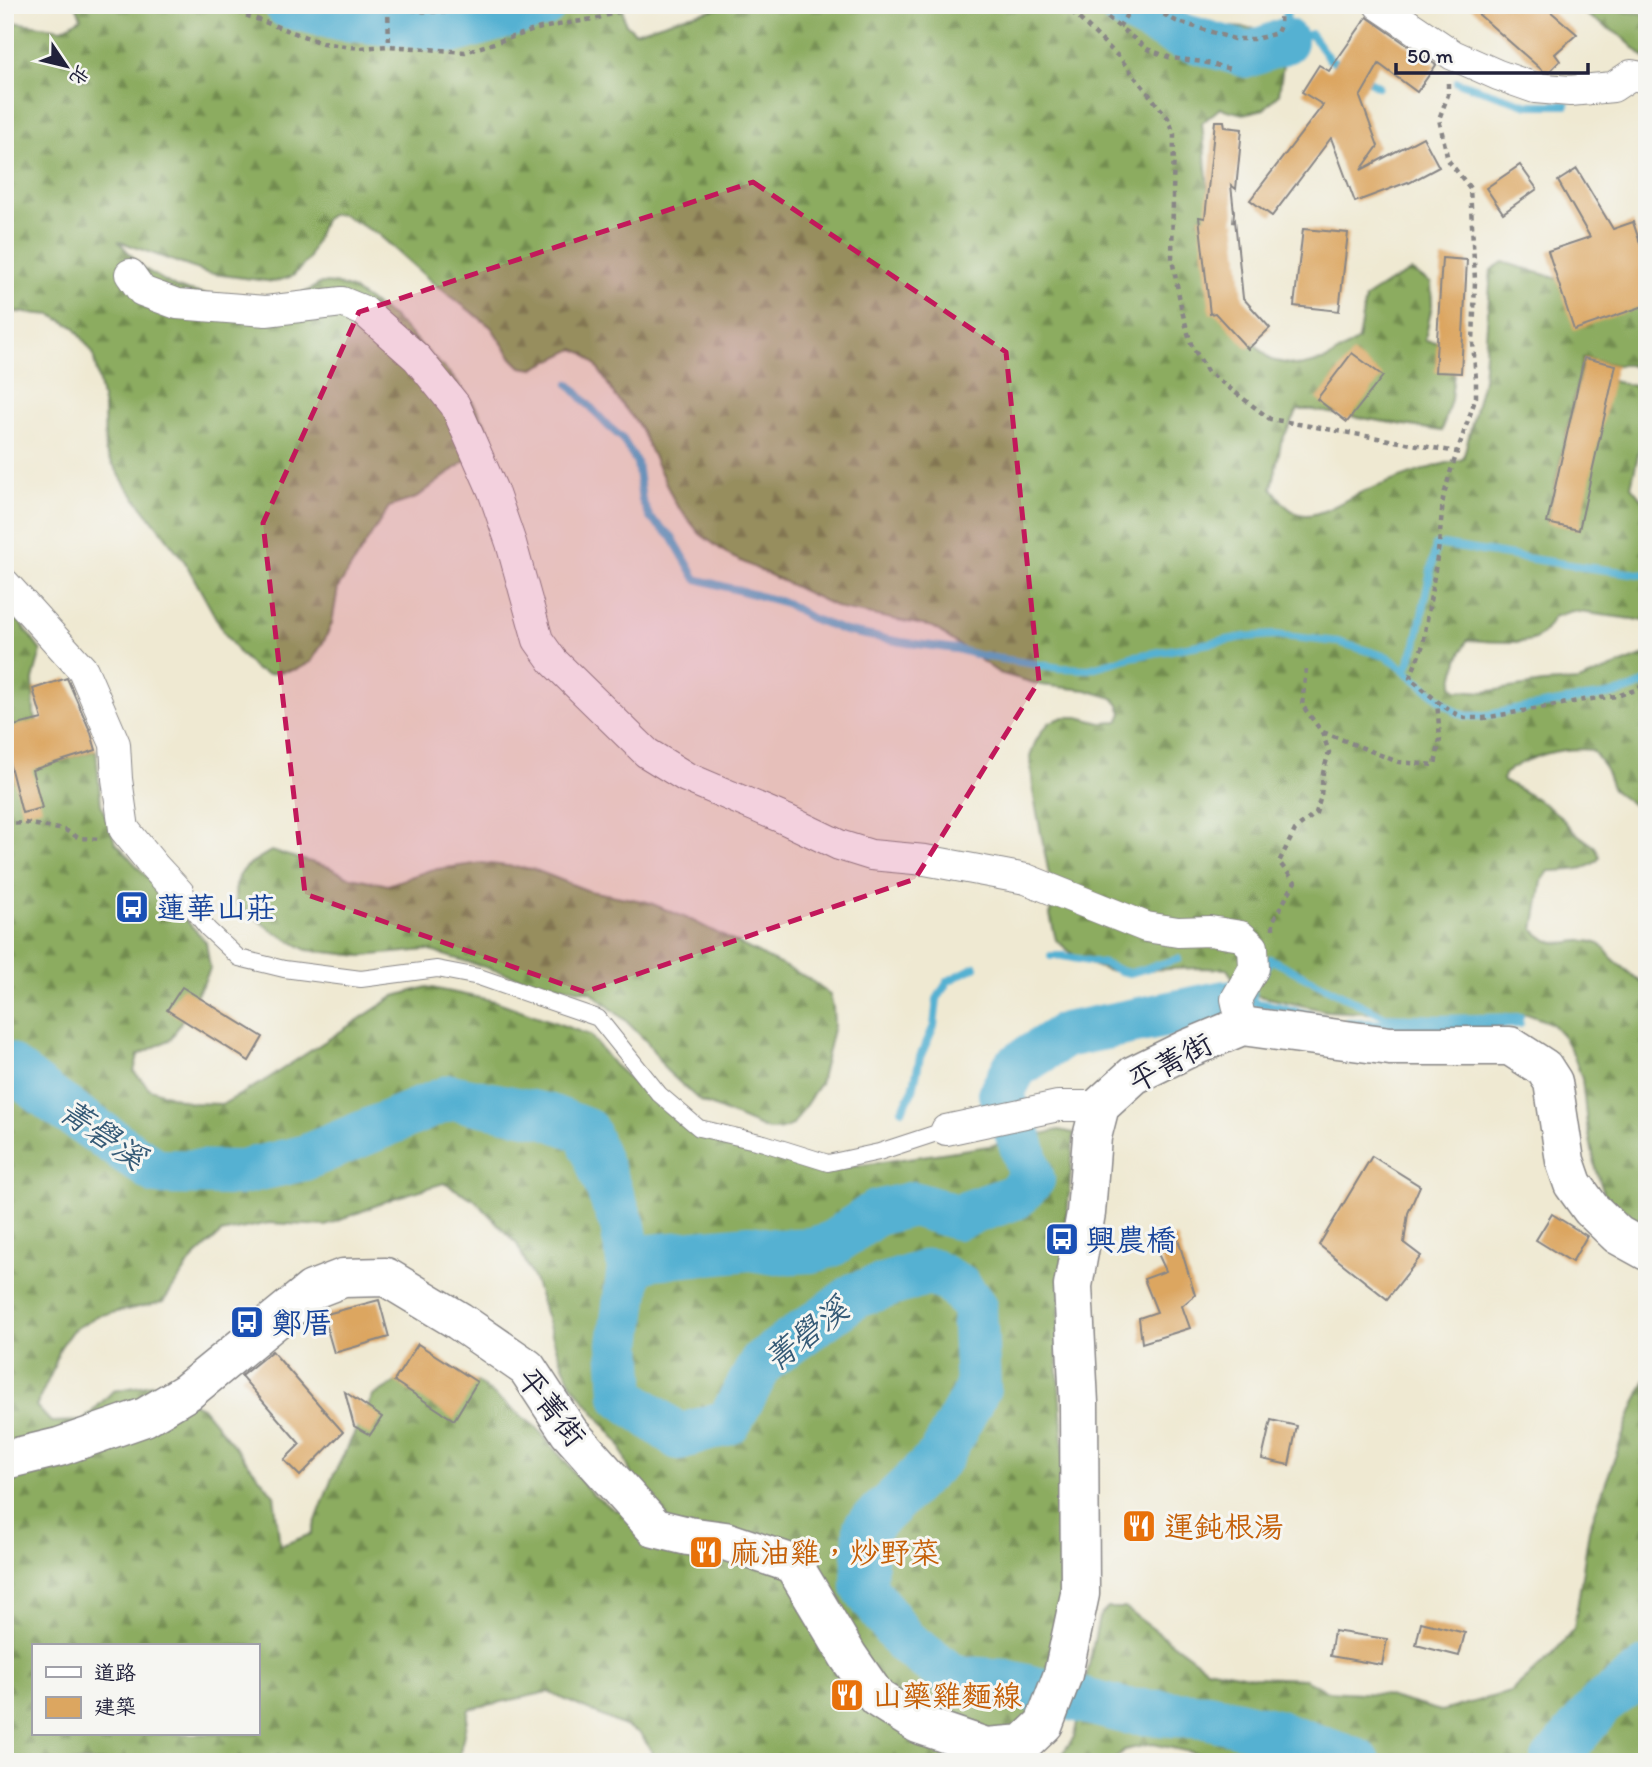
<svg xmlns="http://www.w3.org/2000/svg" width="1652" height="1767" viewBox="0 0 1652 1767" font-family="Itim,'LXGW WenKai TC',sans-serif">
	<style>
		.forest { fill: url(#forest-firs); stroke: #57674e; stroke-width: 2; fill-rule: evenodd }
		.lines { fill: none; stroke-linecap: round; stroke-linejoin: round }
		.stream { stroke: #54b1d2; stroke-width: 8 }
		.river { stroke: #54b1d2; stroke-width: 46 }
		.building { fill: #dca660 }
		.lane-casing { stroke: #888686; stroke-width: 18 }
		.street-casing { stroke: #888686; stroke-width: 32 }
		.secondary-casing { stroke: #888686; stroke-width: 41 }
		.path { stroke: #888686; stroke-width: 4.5; stroke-dasharray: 5 5; stroke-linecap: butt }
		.lane { stroke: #fff; stroke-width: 16 }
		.street { stroke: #fff; stroke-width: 30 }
		.secondary { stroke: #fff; stroke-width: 38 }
		.marked { fill: #c2185b; fill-opacity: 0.2; stroke: #c2185b; stroke-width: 5; stroke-dasharray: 14 9; stroke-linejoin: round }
		.labels { text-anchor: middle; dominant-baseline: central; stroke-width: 6; stroke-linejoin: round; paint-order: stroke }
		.transit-label { font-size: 30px; fill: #164399; stroke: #f6f6f2; text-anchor: start }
		.street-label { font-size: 30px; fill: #22223b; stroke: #f6f6f2 }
		.food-label { font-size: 30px; fill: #c56008; stroke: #f6f6f2; text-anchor: start }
		.water-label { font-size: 32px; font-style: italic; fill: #365b77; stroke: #f6f6f2 }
	</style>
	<defs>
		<pattern id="forest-firs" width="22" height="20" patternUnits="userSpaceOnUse" patternTransform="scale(1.75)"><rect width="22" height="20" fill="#8cac60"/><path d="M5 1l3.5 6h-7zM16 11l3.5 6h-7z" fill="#728c50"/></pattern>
	</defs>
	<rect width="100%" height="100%" fill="#f6f6f2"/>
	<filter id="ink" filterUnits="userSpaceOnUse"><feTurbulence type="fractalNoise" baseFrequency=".0143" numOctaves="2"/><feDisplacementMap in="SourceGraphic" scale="14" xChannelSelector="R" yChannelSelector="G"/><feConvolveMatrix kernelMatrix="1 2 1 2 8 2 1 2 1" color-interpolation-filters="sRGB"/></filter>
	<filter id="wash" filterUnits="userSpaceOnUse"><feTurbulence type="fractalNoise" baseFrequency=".00686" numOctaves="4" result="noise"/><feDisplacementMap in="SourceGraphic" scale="28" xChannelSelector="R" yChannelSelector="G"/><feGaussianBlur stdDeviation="1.57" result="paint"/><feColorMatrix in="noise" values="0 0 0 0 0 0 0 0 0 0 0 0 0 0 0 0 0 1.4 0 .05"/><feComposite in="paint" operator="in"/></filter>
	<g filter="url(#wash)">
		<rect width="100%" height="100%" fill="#efe9d2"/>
		<!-- forest -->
		<g class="forest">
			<path d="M76,5H622L625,23L635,32L679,18L732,5H1091L1132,21L1181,18L1209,26L1263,29L1283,65L1279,94L1264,109L1243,114L1220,108L1202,123L1215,265L1244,333L1271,360L1299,366L1326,360L1358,340L1365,298L1388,283L1411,271L1431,283L1432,305L1425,340L1457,346L1451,399L1442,431L1312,410H1298L1281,442L1272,488C1280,499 1289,514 1305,515C1321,516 1345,500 1360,493C1394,480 1427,467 1463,459L1483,380L1491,270L1503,262L1647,306V371L1629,365H1616L1583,358L1547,522L1612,381L1634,386L1647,398V416L1631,486L1644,502L1647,503V621L1572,611L1553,617C1549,626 1544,634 1535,639C1525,644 1480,641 1467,640L1458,660L1452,685L1457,690L1484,692L1543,683L1579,681L1647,654V818L1635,806L1620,796L1612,788L1604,766L1592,750C1562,747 1529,755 1504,774L1503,780L1540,801L1560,816L1573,831L1595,847L1600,857C1590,872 1566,870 1549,871L1542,881L1534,930C1559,956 1578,932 1601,945C1605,948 1608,954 1612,958C1623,968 1634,978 1647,986V1241L1608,1206L1596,1169L1587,1125L1582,1079L1573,1054L1563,1036L1551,1023L1527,1014L1440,1017L1327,1011L1242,992L1227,969L1201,968L1109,971L1081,961L1056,940L1050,915L1052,890L1034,797L1030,757L1035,743L1042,731L1050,722L1064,717H1078L1101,723L1118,722L1122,713L1119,705L1113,698L1086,690L1041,685L999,673L933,627L841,609L730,556L700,534L675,503L639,426L616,397L595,364L584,353L574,349L533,369L521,367L512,358L491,327L432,282L379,235L343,215L332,214L324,220L308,260L293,276L274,282L207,273L118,241L143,268L177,288L221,298L297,297L321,283L336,284L351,289L393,317L450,374L471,399L486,425V437L476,453L416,498L389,507L338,588L332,623L324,641L311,662L298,669L268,674L256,670L238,652L223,631L185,562L126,486L105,451L104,408L93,353L74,327L52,315L5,311V21L62,29L81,18Z"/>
			<polygon points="1570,5 1605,5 1618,11 1642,13 1647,17 1647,60 1621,36"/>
			<path d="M5,605L12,612L41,651L33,680L34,714L55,762L96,750L101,804L115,842L206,942L210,969L205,980L171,1039L138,1055L134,1072L150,1089L191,1103L223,1104L264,1081L395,996L427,987L495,1001L590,1035L614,1065L692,1134L713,1137L792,1157L829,1170L995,1145L1059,1130L1074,1133L1060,1298L1057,1358L1063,1439L1062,1605L1028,1756L1033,1762H658L640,1733L548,1692L469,1709L460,1753L465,1762H5ZM444,1183L475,1200L517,1244L535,1282L556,1347L570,1382L619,1443L637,1490L616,1511L593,1495L537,1428L477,1382L407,1375L373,1396L332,1478L311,1534L280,1546L274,1495L202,1407L152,1384L113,1391L83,1421L51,1422L36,1406L53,1370L60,1348L72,1331L97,1316L163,1302L193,1259L221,1233L269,1223L326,1226L394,1198ZM33,1646H257V1734H33Z"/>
			<path d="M271,851L329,867L347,876L388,885L430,870L482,863L533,869L589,891L648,902L691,920L808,978L830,995L833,1007L834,1025L820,1083L793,1125L779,1130H768L700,1101L666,1070L648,1043L626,1021L591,992L525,979L427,950L362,956L307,950L271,930L236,903C231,873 247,865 271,851Z"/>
			<polygon points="1647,1377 1647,1762 1237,1762 1153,1744 1124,1750 1112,1762 1056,1762 1074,1737 1099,1617 1108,1608 1125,1608 1206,1668 1253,1677 1305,1679 1326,1691 1380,1694 1441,1711 1510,1692 1552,1655 1574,1629 1589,1529 1632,1410"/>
		</g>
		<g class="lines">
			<!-- stream -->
			<g class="stream">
				<polyline points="1287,5 1285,41 1311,34 1329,59 1345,67"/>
				<polyline points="1362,77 1378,86"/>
				<polyline points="1457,82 1528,105 1566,105"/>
				<path d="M569,384L608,426L622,438L637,463L642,500L650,518L672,537L696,579L786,603L811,618L845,631L901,642L956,649L982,656L1060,668L1089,669L1131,657L1244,637L1275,635L1338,642L1388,657L1453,710L1466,716H1481C1514,710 1546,704 1579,699C1602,695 1626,695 1647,681"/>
				<polyline points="1443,545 1583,567 1647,575"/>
				<polyline points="1406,670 1416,644 1436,545"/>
				<polyline points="1051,956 1063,956 1104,964 1121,971 1130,973 1178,959"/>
				<polyline points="1264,972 1270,959 1385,1017 1440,1019 1520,1017"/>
				<polyline points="1253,992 1252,1002 1280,1007 1321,1018"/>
				<polyline points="1348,1022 1438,1027 1520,1024"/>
				<polyline points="902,1110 913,1090 920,1057 934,1026 937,999 948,981 975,967"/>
			</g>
			<!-- river -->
			<g class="river">
				<polyline points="287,5 335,17 455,30 544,5"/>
				<polyline points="1121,5 1181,36 1248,55 1285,41"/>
				<polyline points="5,1064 55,1102 157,1172 237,1173 304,1158 451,1097 547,1116 586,1131 623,1226 630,1267 620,1344 623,1396 679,1437 729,1422 762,1362 856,1295 931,1271 958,1286 974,1307 978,1388 940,1457 866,1528 864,1587 904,1641 954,1678 1006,1682 1125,1711 1207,1716 1275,1732 1358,1762"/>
				<polyline points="630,1267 652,1257 750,1248 776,1252 813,1250 832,1244 876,1213 913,1204 957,1217 1015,1197 1032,1179 1020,1139 1001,1094 1015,1067 1065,1035 1225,1003"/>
				<polyline points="1553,1762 1601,1704 1647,1670"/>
			</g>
		</g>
		<g id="blocks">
			<!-- building -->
			<g class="building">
				<polygon points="1468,5 1543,5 1577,34 1555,54 1560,61 1549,72 1543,71"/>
				<polygon points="1367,17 1436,65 1417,92 1379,64 1360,97 1378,146 1361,170 1423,137 1439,167 1409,183 1408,182 1355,202 1331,138 1272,216 1250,200 1323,105 1302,92 1319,65 1329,71"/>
				<polygon points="1215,121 1224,121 1225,127 1242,129 1236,189 1231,185 1234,212 1233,223 1235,220 1243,298 1270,328 1248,349 1215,313 1210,314 1199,217 1205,218"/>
				<polygon points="1520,165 1537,189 1503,213 1486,188"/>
				<polygon points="1577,169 1613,229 1633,222 1647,264 1647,305 1574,330 1548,251 1590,237 1558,181"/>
				<polygon points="1303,229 1348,233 1339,311 1294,306"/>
				<polygon points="1442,258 1467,260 1461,373 1435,372"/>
				<polygon points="1352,353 1383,376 1347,422 1317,399"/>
				<polygon points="1584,358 1616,365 1579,530 1547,523"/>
				<polygon points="67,678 91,733 96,750 32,770 42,808 22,813 5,746 5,728 42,719 33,689"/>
				<polygon points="182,987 263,1037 249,1061 167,1010"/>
				<polygon points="1372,1156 1420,1186 1408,1213 1404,1243 1421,1256 1387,1299 1319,1245"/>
				<polygon points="1552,1214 1587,1236 1572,1262 1536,1240"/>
				<polygon points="1177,1236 1195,1295 1182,1306 1190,1328 1142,1343 1139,1318 1157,1312 1144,1279 1166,1271 1154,1245"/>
				<polygon points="379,1300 389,1337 334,1353 323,1315"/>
				<polygon points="418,1344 477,1382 454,1420 394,1381"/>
				<polygon points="272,1351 343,1432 300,1476 284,1460 300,1444 241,1376"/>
				<polygon points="345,1392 382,1417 370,1435 354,1426"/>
				<polygon points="1271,1420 1297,1426 1289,1465 1262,1459"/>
				<polygon points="1421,1622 1465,1633 1459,1656 1416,1645"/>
				<polygon points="1334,1631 1387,1639 1382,1665 1330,1656"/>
			</g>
		</g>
	</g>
	<g filter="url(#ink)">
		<use href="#blocks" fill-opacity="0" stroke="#888686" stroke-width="2"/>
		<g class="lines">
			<!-- lane casing -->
			<g class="lane-casing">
				<polyline id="lane" points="179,893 208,929 239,958 284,969 361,979 437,969 479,977 598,1018 659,1094 699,1128 764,1143 828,1163 879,1152 946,1130"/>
			</g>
			<!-- street casing -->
			<g class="street-casing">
				<g id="street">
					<polyline points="1379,5 1453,55 1498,75 1535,88 1570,91 1613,87 1631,75 1647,78"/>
					<polyline points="130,274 142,291 177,304 266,311 342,302 364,311 417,358 455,405 493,491 511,543 538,640 553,661 647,753 686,777 787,820 839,845 871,855 925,860 1026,879 1146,927 1178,932 1210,931 1241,936 1253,947 1254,968 1236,999 1242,1026"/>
					<polyline points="5,584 83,670 115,744 117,779 124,829 154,866 179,893"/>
					<polyline points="946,1130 1058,1106 1100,1106"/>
				</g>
			</g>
			<!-- secondary casing -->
			<g class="secondary-casing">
				<polyline id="secondary" points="5,1460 59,1447 145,1417 187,1392 312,1290 343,1278 386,1277 459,1321 527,1368 569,1432 655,1528 688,1536 725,1541 793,1564 848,1656 877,1698 918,1724 986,1747 1023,1744 1044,1724 1063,1674 1080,1594 1079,1403 1073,1286 1086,1213 1092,1137 1100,1106 1134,1075 1187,1049 1242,1026 1390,1046 1510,1046 1544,1068 1553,1082 1565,1161 1573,1184 1591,1209 1618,1235 1647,1251"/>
			</g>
			<!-- path -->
			<g class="path">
				<polyline points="218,5 322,43 359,48 389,46 465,52 541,28 598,18 640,5"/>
				<path d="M342,5C356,9 371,6 386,6C395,7 404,10 413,10C436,13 462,13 483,5"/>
				<polyline points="1065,5 1119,57 1168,118 1174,134 1172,259 1182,311 1191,344 1207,371 1270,419 1457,452"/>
				<polyline points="1092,5 1147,49 1171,58 1203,62 1230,69"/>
				<polyline points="1146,5 1176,21 1234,39 1256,39 1277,33 1280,26 1281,5"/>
				<polyline points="388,6 389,46"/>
				<polyline points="1119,27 1133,5"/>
				<polyline points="1448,83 1448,95 1439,119 1448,160 1470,188 1475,280 1473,343 1476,379 1476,397 1450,473 1443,499 1439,545 1423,645 1410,678 1437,701 1452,712 1465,718 1484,718 1584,700 1617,696 1638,689 1647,683"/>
				<polyline points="1323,732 1398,762 1435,765 1440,739 1437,701"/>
				<polyline points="5,824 25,823 65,830 79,838 101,839"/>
				<polyline points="1273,929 1273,921 1295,882 1279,862 1295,830 1316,813 1321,796 1323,773 1329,752 1322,732 1302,705 1306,669"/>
			</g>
			<!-- lane -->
			<use href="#lane" class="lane"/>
			<!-- street -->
			<use href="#street" class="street"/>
			<!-- secondary -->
			<use href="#secondary" class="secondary"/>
		</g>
	</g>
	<!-- marked area -->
	<path class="marked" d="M753,182L1006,352L1039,681L915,879L585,992L305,894L263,523L359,312Z"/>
	<!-- icons -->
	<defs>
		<g id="bus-square" transform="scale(1.75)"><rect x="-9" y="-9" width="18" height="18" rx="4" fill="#1a4fb4" stroke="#f6f6f2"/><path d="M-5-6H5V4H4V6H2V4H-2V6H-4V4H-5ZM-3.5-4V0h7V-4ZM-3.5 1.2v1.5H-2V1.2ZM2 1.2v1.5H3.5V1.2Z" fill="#fff"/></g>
		<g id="restaurant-square" transform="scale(1.75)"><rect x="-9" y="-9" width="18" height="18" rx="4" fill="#e8710a" stroke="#f6f6f2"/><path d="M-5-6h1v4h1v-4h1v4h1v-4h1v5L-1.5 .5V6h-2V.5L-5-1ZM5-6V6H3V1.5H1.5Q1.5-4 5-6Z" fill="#fff"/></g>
	</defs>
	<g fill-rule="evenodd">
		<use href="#bus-square" x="132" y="907"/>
		<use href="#bus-square" x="1062" y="1239"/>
		<use href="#bus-square" x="247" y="1322"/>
		<use href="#restaurant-square" x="1139" y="1526"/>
		<use href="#restaurant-square" x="706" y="1552"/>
		<use href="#restaurant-square" x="847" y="1695"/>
	</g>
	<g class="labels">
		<!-- transit labels -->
		<g class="transit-label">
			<text x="156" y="907">蓮華山莊</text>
			<text x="1086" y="1239">興農橋</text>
			<text x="272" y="1322">鄭厝</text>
		</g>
		<!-- street labels -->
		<g class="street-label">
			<text transform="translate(1170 1062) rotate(-28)">平菁街</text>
			<text transform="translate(552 1407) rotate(52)">平菁街</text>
		</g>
		<!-- food labels -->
		<g class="food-label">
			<text x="1164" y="1526">運鈍根湯</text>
			<text x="730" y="1552">麻油雞，炒野菜</text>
			<text x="872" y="1695">山藥雞麵線</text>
		</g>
		<!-- water labels -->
		<g class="water-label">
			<text transform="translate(103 1134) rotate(35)">菁礐溪</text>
			<text transform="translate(806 1334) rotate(-38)">菁礐溪</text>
		</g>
	</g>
	<!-- margin -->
	<rect width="1652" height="1767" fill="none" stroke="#f6f6f2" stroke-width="28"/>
	<!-- legend -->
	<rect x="32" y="1644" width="228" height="91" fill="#f6f6f2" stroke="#a1a1a9" stroke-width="2"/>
	<rect x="46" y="1667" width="35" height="10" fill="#ffffff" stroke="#a1a1a9" stroke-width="2"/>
	<text x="94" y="1680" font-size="21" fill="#22223b">道路</text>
	<rect x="46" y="1697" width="35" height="21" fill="#dca660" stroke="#a1a1a9" stroke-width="2"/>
	<text x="94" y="1714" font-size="21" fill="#22223b">建築</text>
	<!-- north arrow -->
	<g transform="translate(66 66) rotate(125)" stroke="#f6f6f2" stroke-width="5" paint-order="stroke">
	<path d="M0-5L12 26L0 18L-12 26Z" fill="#22223b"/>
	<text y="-10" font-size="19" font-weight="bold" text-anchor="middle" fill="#22223b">北</text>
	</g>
	<!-- scale -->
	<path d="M1396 63v10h192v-10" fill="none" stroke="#22223b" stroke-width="3.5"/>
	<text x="1407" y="63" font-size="21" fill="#22223b" stroke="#f6f6f2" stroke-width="5" paint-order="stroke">50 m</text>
</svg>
